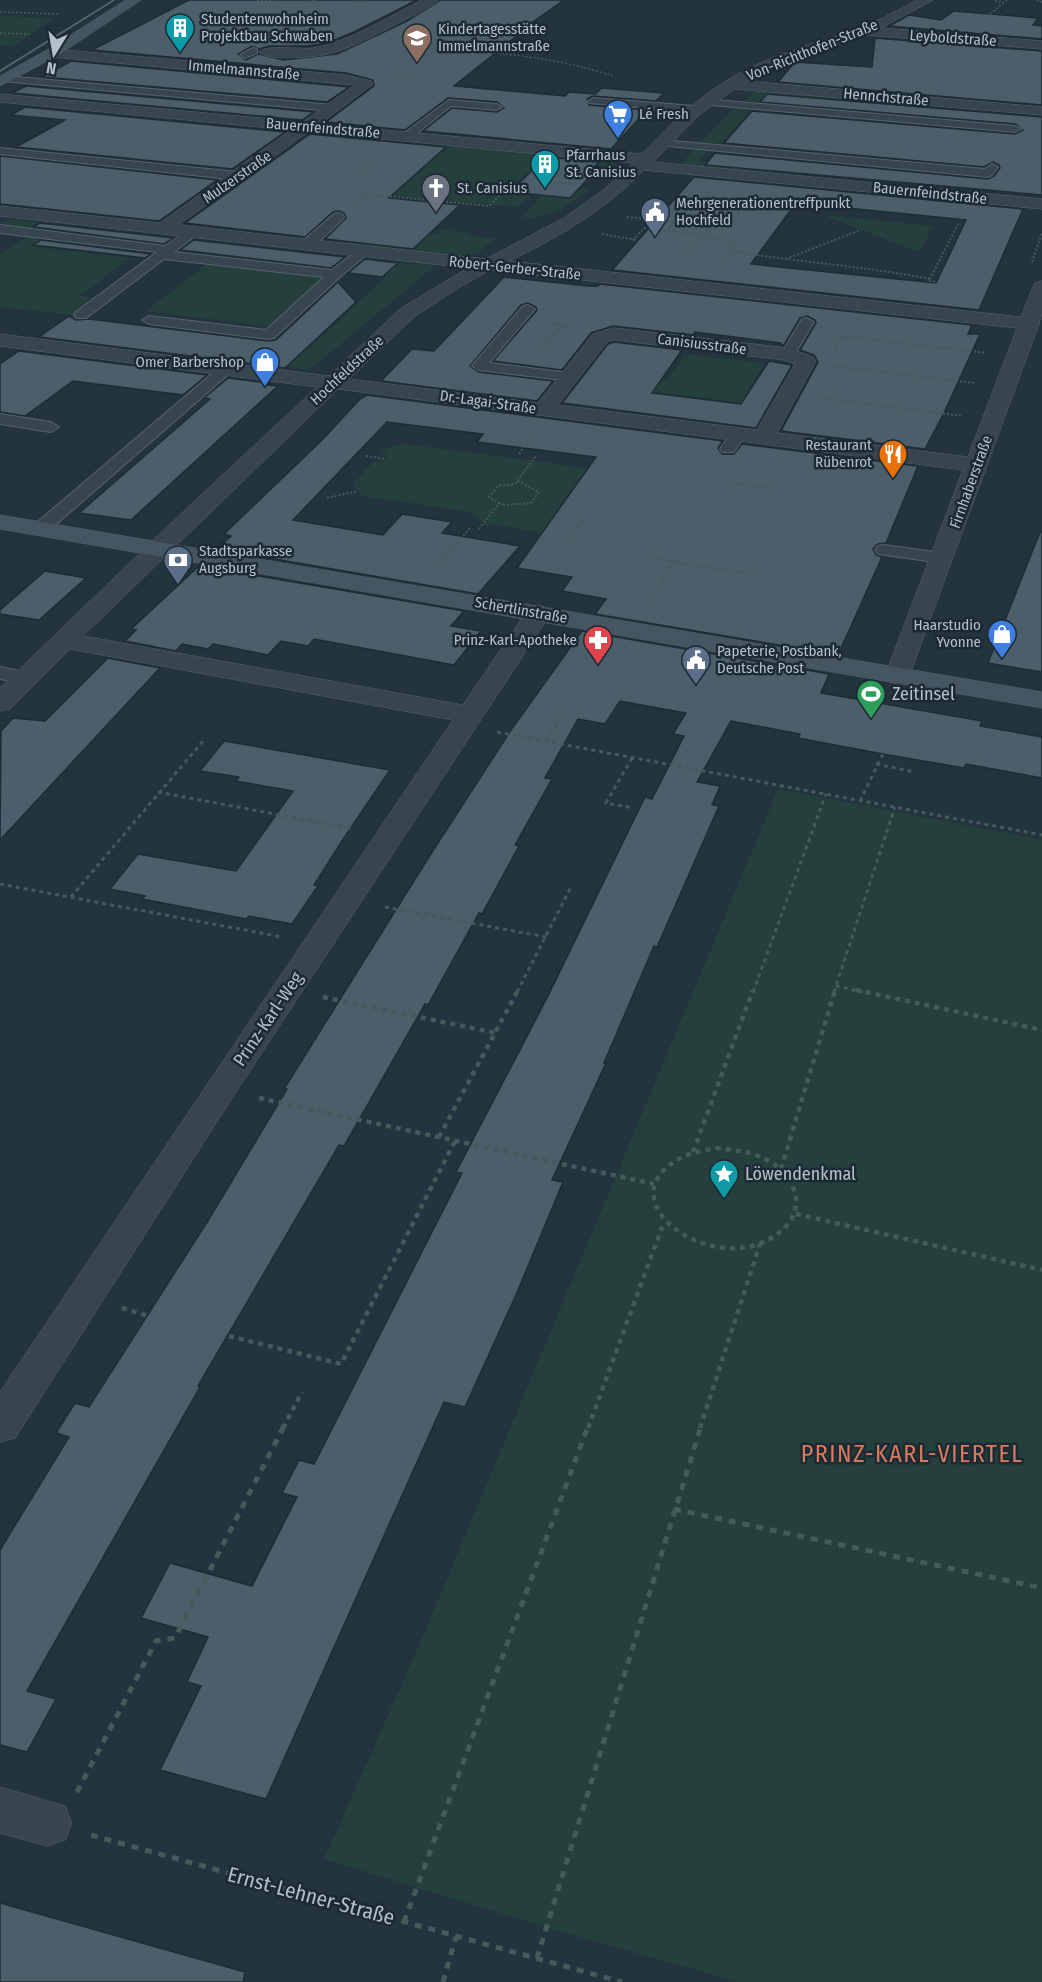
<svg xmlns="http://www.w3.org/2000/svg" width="1042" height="1982" viewBox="0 0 1042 1982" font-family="'Fira Sans Condensed',sans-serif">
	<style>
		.green { fill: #253f3c }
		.building { fill: #4b5e69; stroke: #1e2c35; stroke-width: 1.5; fill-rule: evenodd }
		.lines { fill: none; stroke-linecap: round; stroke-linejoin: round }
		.lane-casing { stroke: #55636c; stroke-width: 2 }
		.street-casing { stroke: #55636c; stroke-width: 1 }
		.secondary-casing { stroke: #55636c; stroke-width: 1 }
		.path-far4 { stroke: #435b59; stroke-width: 1.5; stroke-dasharray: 2 2; stroke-linecap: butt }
		.path-far3 { stroke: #435b59; stroke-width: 2; stroke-dasharray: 2 2; stroke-linecap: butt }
		.path-far2 { stroke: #435b59; stroke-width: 3; stroke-dasharray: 4 4; stroke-linecap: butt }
		.path-far1 { stroke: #435b59; stroke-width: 4.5; stroke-dasharray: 5 5; stroke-linecap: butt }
		.path { stroke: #435b59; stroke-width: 5; stroke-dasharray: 7 7; stroke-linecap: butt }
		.lane { fill: #37454e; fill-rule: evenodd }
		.street { fill: #37454e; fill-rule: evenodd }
		.secondary { fill: #455561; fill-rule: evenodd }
		.tram { stroke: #586a75; stroke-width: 1.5 }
		.labels { text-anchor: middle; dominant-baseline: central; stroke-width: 5; stroke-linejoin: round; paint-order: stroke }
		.far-poi-label { font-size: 15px; fill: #b2c0c9; stroke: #1c2a33; text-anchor: start }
		.far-street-label { font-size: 15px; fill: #b2c0c9; stroke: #1c2a33 }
		.poi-label { font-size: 18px; fill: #b2c0c9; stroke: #1c2a33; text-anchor: start }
		.street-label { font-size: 18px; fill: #b2c0c9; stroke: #1c2a33 }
		.near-street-label { font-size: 21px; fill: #b2c0c9; stroke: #1c2a33 }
		.near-neighbourhood-label { font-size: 24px; letter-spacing: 1.5px; fill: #d87a5e; stroke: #1c2a33 }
	</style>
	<rect width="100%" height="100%" fill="#23343e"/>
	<!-- green -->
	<g class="green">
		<polygon points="0,16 54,18 14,46 0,45"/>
		<polygon points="757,90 901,102 898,106 768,94 759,105 741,104"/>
		<polygon points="736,106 752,108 721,144 726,145 724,147 698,144"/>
		<polygon points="451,145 613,160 619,167 617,169 595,167 582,184 521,179 508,192 531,195 518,207 361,193 323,224 262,218 444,151"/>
		<polygon points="694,148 721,150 707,151 699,161 794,171 790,175 681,165"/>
		<path d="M581,187L590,188C569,206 550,218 522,218L541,195L571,198Z"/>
		<polygon points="822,215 934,226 919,252"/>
		<polygon points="10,219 177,238 175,240 39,224 30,229 0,227 0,223"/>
		<polygon points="365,223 437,234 441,230 471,233 469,236 495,239 478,253 466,257 342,244"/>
		<polygon points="30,235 37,236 39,240 31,246 130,258 84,293 75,295 96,298 72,315 0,307 0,255"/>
		<polygon points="387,261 435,266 309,370 247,362 294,348 308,349 387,276 344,271 352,265 378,268"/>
		<polygon points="210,262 331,275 275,327 146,311"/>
		<polygon points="685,354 765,363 747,392 774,396 769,406 579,383 610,372 668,379"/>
		<path d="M405,444L588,468L554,515L581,539L490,524L488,527L470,512L363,496L352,485L374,461L383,462L387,456L380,454C388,447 395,445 405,444Z"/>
		<polygon points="778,789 1042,840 1042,1982 739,1982 562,1932 324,1859 418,1648"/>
	</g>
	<!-- building -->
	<g class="building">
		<polygon points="189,0 417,0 354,32 327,43 308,46 269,46 259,49 252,46 238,54 246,60 258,54 284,60 337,54 407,21 440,0 564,0 530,24 532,24 454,86 565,96 569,92 595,94 602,88 664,93 656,101 593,96 587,99 589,105 647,110 611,149 423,131 452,108 497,112 504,108 497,102 448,98 405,130 326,122 374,86 373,80 346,73 92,50"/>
		<polygon points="954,11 1038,18 1033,25 1042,26 1042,39 889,26 909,15 941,20"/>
		<polygon points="875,38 1042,51 1042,105 778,82 795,62 872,67"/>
		<polygon points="71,61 349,87 327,102 42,77"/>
		<polygon points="26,86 314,112 302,120 12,93"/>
		<polygon points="767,94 1042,117 1042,195 705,165 715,153 988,179 994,176 1000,168 999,165 993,162 984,167 724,143 752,111 1015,134 1023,130 1015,124 760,102"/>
		<polygon points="25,107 285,132 232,169 16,147 65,120 11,115"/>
		<polygon points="310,134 446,147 389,198 460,205 413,249 325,239 346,218 344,213 339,211 333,212 305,237 185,223"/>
		<polygon points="0,157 1,156 217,180 159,221 0,204"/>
		<polygon points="546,157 599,162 594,167 599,167 570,198 510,192"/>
		<path d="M694,177L1023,209L979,310L612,270ZM796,203L966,220L936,283L751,264Z"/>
		<polygon points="40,223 174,238 164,244 34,227"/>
		<polygon points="41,240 151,254 145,258 33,245"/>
		<polygon points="194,240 345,257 331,268 180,250"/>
		<polygon points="365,259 398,263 382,277 348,273"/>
		<polygon points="504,277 588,286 598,286 600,284 972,325 968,334 980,334 944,413 925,449 781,431 818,362 814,355 800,350 816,323 815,320 807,316 800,318 784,345 780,345 781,343 695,332 693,335 613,326 591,333 562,370 493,361 537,310 536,307 528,303 521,305 470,366 479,372 553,381 537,401 381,381 412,349 434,351"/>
		<polygon points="338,282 356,302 285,368 39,337 69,316 76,320 89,319 269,341 276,340"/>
		<polygon points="614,342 682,350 652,393 741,404 769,361 792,365 756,428 562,403 608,344"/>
		<polygon points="19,351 207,375 183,395 73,381 25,416 0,412 0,364"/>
		<polygon points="228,378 269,383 267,385 278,386 131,520 79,513 210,399 204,398"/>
		<polygon points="367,395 723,441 718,448 722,454 734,454 742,444 918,466 886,543 878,544 873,549 876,555 882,557 838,655 595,614 606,599 562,591 572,577 517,568 596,457 477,442 483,434 387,422 293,520 383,535 402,514 452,522 442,533 520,546 478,594 216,549 231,536 224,534 322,440 360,399"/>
		<polygon points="1040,532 1042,532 1042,672 988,663"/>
		<polygon points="199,566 464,611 451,626 481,631 454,665 314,639 308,646 281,641 268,655 213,644 208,649 182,644 176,651 125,641 136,630 131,629"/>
		<polygon points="45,571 86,578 39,620 0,614 0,610"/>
		<polygon points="582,631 829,674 821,693 982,721 980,726 1042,737 1042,778 966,764 964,768 883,754 798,738 800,734 731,721 697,782 720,786 712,805 719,806 657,947 654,946 604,1063 606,1063 552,1180 563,1182 516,1295 465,1407 444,1402 266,1799 160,1770 201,1686 187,1682 208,1637 141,1618 170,1563 252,1586 297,1497 282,1493 299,1460 314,1464 462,1173 456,1172 548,996 645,797 652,799 684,736 673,734 686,713 620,701 605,724 578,719 545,778 552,779 515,845 519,846 482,914 479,913 428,1005 425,1004 344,1146 339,1145 198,1386 200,1387 27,1691 56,1699 27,1752 0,1745 0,1550 69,1437 56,1433 75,1403 89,1407 209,1219 287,1089 284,1089 427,860 511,730"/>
		<polygon points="108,658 160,668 0,840 1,731 13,718 45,721"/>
		<polygon points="224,741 390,770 342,841 314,885 318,886 292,924 249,916 246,919 142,899 145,896 110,889 138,854 236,871 293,791 236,781 239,777 200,771"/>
		<polygon points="0,1903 245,1972 243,1982 0,1982"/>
	</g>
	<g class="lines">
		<!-- lane casing -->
		<g class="lane-casing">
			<g id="lane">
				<polygon points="253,48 257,49 257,53 245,58 240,55"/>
				<polygon points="5,76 333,105 338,108 333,111 1,81 1,77"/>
				<polygon points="593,98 695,106 700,109 695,112 589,103 588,101"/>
				<polygon points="704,99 1015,126 1021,129 1015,132 700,104 699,102"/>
				<polygon points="449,100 497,104 502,107 497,110 451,106 411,138 403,138 403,134"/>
				<polygon points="661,140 985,169 992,164 998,167 992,175 988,177 657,145 657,141"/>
				<polygon points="0,148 238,172 244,176 238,180 0,154"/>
				<polygon points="338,213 342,214 344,217 342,220 312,248 302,248 301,245 302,242 334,214"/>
				<polygon points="0,225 165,246 192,228 198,232 196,235 174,252 332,270 360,248 365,247 371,251 340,277 274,338 269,339 149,324 142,320 149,316 266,330 324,277 164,259 86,318 76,318 74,315 76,312 157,252 0,233"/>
				<polygon points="528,305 535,309 489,363 570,373 577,377 575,380 570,381 479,370 472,366 523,306"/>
				<polygon points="807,318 814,322 793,357 788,358 783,357 781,354 802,319"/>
				<polygon points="226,365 231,366 233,369 231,372 46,533 34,533 31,529 34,525 221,366"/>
				<polygon points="0,414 51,422 59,427 51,432 0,424"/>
				<polygon points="738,429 746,434 734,452 722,452 720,449 732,431"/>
				<polygon points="884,545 942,553 948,554 951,558 948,562 942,563 878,554 875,550 878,546"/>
				<polygon points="0,667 33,674 36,678 33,682 26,684 0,679"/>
			</g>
		</g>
		<!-- street casing -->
		<g class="street-casing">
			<g id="street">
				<path d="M422,0H438C431,8 349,49 336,52C322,57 269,62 259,52C268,44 301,50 314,48C349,42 390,16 422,0Z"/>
				<path d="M917,0H933L881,28L1042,41V49L865,35L783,63L746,81L1042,107V115L734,89L699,115L653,162L1042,199V209L644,170C605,210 559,237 509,261L1021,317L1033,287L1035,283L1042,281V313L1039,324L907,682L898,684L889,682L885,676L963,470L338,389L83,636L463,705L529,608L538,605L547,608L551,613L232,1098L15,1438L0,1442V1392L453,720L70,649L10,709L0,711V688L168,526L317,387L0,346V334L329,376L400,309L468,268L0,216V206L160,223L291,130L0,102V94L303,122L355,85L52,57L45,53L52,49L346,75L371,81L373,84L320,124L642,154C672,123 702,93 740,73C777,53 817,43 856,29C877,22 897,11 917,0ZM309,132L633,163L605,189L564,218L486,259L179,225ZM491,270L1017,328L968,457L777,433L816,361L813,357L788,348L613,328L593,334L538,403L349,379L414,317L458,288ZM614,340L784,360L795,364L757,430L558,405L607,342Z"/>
				<polygon points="0,1787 65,1806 72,1823 65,1840 47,1846 0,1833"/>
			</g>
		</g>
		<!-- secondary casing -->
		<g class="secondary-casing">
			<g id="secondary">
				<polygon points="126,0 141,0 57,56 0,86 0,76 47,50"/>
				<polygon points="0,515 1042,692 1042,708 0,529"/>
			</g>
		</g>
		<!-- path-far4 -->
		<g class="path-far4">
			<polyline points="257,0 302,3 316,0"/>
			<polyline points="361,0 357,2 367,3"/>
			<polyline points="1037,0 1042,2"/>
			<polyline points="995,1 1004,2"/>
			<polyline points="0,12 59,14"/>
			<polyline points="990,14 1007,0"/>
			<polyline points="156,22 165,16"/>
			<polyline points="440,26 512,32"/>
			<polyline points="0,33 29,34"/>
			<polyline points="185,38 194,34 228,37"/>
			<path d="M402,47C474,51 544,53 613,76"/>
			<polyline points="879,67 882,67"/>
			<polyline points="392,76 410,78 414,75"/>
			<polyline points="367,167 375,161"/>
		</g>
		<!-- path-far3 -->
		<g class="path-far3">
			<polyline points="357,175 369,166"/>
			<polyline points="549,182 573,184"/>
			<polyline points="357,201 365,194 489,206 510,185 516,186"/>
			<polyline points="677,213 716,217"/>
			<path d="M627,217L710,226L702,235L736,243L730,251C797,262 864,266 930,279"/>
			<polyline points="710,226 729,203"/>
			<polyline points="668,230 682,213"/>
			<polyline points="602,234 637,240"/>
			<polyline points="633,240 644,228 702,235"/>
			<polyline points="687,254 701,235"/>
			<polyline points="786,259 860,230"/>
			<polyline points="723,261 730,251"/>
			<polyline points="1032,262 1042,233"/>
			<polyline points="930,279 959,222"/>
			<polyline points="929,281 936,282"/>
			<polyline points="552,323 571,327"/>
			<polyline points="543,348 562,326"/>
			<polyline points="835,350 843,336 986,353"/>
			<polyline points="833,366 974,383"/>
			<polyline points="820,398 962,416"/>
			<polyline points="519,454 533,435"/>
			<polyline points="366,456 385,459"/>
			<polyline points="733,483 774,488"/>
			<polyline points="327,498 358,491"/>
			<polyline points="499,503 505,505 531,503 539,492 517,481"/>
			<polyline points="479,529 499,503 489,497 498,486 515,484 536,456"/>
			<polyline points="565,544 584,518"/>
			<polyline points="651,558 757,575"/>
			<polyline points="437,566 470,528"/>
			<polyline points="649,602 674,562"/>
		</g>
		<!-- path-far2 -->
		<g class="path-far2">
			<polyline points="497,732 1042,835"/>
			<polyline points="546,741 562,716"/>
			<polyline points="632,758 606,803 634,808"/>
			<polyline points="876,764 915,772"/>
			<polyline points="158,792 354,829"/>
			<polyline points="860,801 883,754"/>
			<polyline points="0,884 282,937"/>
			<polyline points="71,897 203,741"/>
			<polyline points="385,907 546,937"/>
			<polyline points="836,986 863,992"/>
			<polyline points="517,992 571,887"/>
			<polyline points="753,992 826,794"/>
			<polyline points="834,992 895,807"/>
		</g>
		<!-- path-far1 -->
		<g class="path-far1">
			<polyline points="856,990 1042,1030"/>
			<polyline points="323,997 496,1033"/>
			<polyline points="259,1098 654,1184"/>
			<polyline points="439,1137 518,990"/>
			<path d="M716,1148C731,1150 747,1151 761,1157C797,1173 812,1213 773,1237C710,1277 607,1201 677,1160C687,1153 704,1151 716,1148Z"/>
			<polyline points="693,1152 753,990"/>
			<polyline points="781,1169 835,990"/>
			<polyline points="796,1214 1042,1270"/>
			<polyline points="122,1308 148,1316"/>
			<polyline points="229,1336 341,1364 455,1141"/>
			<polyline points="283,1428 302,1392"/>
			<polyline points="588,1428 664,1222"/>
			<polyline points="700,1428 760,1244"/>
		</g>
		<!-- path -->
		<g class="path">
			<polyline points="674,1509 1042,1588"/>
			<polyline points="77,1792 156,1641 175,1638 284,1426"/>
			<polyline points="91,1835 622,1982"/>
			<polyline points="404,1922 588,1426"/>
			<polyline points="537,1958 701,1426"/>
			<polyline points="443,1982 456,1937"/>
		</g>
		<!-- lane -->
		<use href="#lane" class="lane"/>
		<!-- street -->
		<use href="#street" class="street"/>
		<!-- secondary -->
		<use href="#secondary" class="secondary"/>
		<!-- tram -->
		<polyline class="tram" points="0,71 114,0"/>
	</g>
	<!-- icons -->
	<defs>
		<g id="building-pin" transform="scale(1.5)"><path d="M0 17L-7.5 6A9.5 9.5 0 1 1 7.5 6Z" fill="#0f9aa8" stroke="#1c2a33"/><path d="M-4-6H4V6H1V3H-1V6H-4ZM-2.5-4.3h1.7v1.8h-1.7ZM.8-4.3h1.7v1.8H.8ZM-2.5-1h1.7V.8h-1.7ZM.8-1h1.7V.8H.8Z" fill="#fff"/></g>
		<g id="school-pin" transform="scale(1.5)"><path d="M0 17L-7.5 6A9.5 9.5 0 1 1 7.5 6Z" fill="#8d6e63" stroke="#1c2a33"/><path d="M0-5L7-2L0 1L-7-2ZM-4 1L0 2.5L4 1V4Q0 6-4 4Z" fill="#fff"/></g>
		<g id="supermarket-pin" transform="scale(1.5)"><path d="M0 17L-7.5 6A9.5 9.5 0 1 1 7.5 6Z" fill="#3f7fe0" stroke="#1c2a33"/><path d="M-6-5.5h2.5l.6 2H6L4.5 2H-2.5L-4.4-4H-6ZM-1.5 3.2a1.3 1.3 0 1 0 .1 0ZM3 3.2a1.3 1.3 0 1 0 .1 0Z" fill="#fff"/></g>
		<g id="church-pin" transform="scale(1.5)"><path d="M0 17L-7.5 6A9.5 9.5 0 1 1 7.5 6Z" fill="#6b7280" stroke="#1c2a33"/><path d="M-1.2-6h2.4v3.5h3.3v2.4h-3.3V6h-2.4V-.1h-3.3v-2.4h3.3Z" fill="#fff"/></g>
		<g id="civic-pin" transform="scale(1.5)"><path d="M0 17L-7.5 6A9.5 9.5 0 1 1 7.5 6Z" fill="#5c6f8a" stroke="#1c2a33"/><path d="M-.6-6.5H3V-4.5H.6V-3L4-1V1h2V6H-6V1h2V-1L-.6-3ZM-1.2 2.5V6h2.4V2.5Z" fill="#fff"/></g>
		<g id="shop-pin" transform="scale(1.5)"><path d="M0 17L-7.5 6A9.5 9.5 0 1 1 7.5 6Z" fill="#3f7fe0" stroke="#1c2a33"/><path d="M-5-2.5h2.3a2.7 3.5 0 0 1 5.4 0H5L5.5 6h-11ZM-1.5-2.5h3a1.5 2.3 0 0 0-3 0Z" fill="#fff"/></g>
		<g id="restaurant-pin" transform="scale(1.5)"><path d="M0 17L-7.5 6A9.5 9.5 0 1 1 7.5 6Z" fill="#e8710a" stroke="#1c2a33"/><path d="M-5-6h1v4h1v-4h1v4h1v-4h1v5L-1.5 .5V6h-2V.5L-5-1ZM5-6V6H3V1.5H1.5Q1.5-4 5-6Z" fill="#fff"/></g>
		<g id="bank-pin" transform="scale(1.5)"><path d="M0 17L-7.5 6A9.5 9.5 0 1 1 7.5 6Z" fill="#5c6f8a" stroke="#1c2a33"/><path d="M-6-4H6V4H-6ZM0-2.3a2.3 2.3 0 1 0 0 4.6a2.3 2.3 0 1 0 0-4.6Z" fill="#fff"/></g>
		<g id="pharmacy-pin" transform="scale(1.5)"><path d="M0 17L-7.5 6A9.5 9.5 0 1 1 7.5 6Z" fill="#e0444e" stroke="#1c2a33"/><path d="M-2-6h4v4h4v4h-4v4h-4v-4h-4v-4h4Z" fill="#fff"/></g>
		<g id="stadium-pin" transform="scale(1.5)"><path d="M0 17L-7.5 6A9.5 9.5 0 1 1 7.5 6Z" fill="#2e9e5b" stroke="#1c2a33"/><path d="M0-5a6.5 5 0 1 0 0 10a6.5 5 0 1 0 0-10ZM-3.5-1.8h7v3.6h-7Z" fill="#fff"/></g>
		<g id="sight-pin" transform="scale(1.5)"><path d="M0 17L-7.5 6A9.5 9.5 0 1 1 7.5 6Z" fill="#0f9aa8" stroke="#1c2a33"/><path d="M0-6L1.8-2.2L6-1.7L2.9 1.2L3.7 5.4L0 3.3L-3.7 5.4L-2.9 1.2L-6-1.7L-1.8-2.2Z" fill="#fff"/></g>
	</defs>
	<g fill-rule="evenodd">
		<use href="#building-pin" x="180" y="28"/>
		<use href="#school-pin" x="417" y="38"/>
		<use href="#supermarket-pin" x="618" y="114"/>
		<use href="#building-pin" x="545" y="164"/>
		<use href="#church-pin" x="436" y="188"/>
		<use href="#civic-pin" x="655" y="212"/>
		<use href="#shop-pin" x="265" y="362"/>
		<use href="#restaurant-pin" x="893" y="454"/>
		<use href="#bank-pin" x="178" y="560"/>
		<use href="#shop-pin" x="1002" y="634"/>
		<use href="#pharmacy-pin" x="598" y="640"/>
		<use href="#civic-pin" x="696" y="660"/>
		<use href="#stadium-pin" x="871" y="694"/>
		<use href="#sight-pin" x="724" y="1174"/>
	</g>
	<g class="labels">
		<!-- far-poi labels -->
		<g class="far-poi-label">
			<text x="201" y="19">Studentenwohnheim<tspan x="201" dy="17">Projektbau Schwaben</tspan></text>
			<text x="438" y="29">Kindertagesstätte<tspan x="438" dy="17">Immelmannstraße</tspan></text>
			<text x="639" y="114">Lé Fresh</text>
			<text x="566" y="155">Pfarrhaus<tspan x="566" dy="17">St. Canisius</tspan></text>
			<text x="457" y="188">St. Canisius</text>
			<text x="676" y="203">Mehrgenerationentreffpunkt<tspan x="676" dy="17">Hochfeld</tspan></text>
			<text x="244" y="362" text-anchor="end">Omer Barbershop</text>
			<text x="872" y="445" text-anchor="end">Restaurant<tspan x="872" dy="17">Rübenrot</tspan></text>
			<text x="199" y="551">Stadtsparkasse<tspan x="199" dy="17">Augsburg</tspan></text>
			<text x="981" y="625" text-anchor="end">Haarstudio<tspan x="981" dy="17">Yvonne</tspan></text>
			<text x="577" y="640" text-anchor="end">Prinz-Karl-Apotheke</text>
			<text x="717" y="651">Papeterie, Postbank,<tspan x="717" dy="17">Deutsche Post</tspan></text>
		</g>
		<!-- far-street labels -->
		<g class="far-street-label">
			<text transform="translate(953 38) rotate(4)">Leyboldstraße</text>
			<text transform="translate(812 50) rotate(-22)">Von-Richthofen-Straße</text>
			<text transform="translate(244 70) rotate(5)">Immelmannstraße</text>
			<text transform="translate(886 97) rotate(5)">Hennchstraße</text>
			<text transform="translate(323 128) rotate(5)">Bauernfeindstraße</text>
			<text transform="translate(237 177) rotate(-35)">Mulzerstraße</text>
			<text transform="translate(930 193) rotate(6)">Bauernfeindstraße</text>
			<text transform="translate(515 268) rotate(6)">Robert-Gerber-Straße</text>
			<text transform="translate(702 344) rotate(7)">Canisiusstraße</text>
			<text transform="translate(347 370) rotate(-43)">Hochfeldstraße</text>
			<text transform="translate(488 402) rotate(8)">Dr.-Lagai-Straße</text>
			<text transform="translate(971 482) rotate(-70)">Firnhaberstraße</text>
			<text transform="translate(521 610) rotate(10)">Schertlinstraße</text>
		</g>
		<!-- poi labels -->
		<g class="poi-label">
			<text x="892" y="694">Zeitinsel</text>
			<text x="745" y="1174">Löwendenkmal</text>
		</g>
		<!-- street labels -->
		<g class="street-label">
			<text transform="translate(268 1019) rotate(-56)">Prinz-Karl-Weg</text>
		</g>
		<!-- near-street labels -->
		<g class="near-street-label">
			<text transform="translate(311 1896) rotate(15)">Ernst-Lehner-Straße</text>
		</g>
		<!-- near-neighbourhood labels -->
		<g class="near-neighbourhood-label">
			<text x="912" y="1454">PRINZ-KARL-VIERTEL</text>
		</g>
	</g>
	<!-- north arrow -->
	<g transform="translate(54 54) rotate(191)" stroke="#1c2a33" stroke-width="4.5" paint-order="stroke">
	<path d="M0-4.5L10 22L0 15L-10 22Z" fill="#b2c0c9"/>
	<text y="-9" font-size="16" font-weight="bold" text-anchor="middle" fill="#b2c0c9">N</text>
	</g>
</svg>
